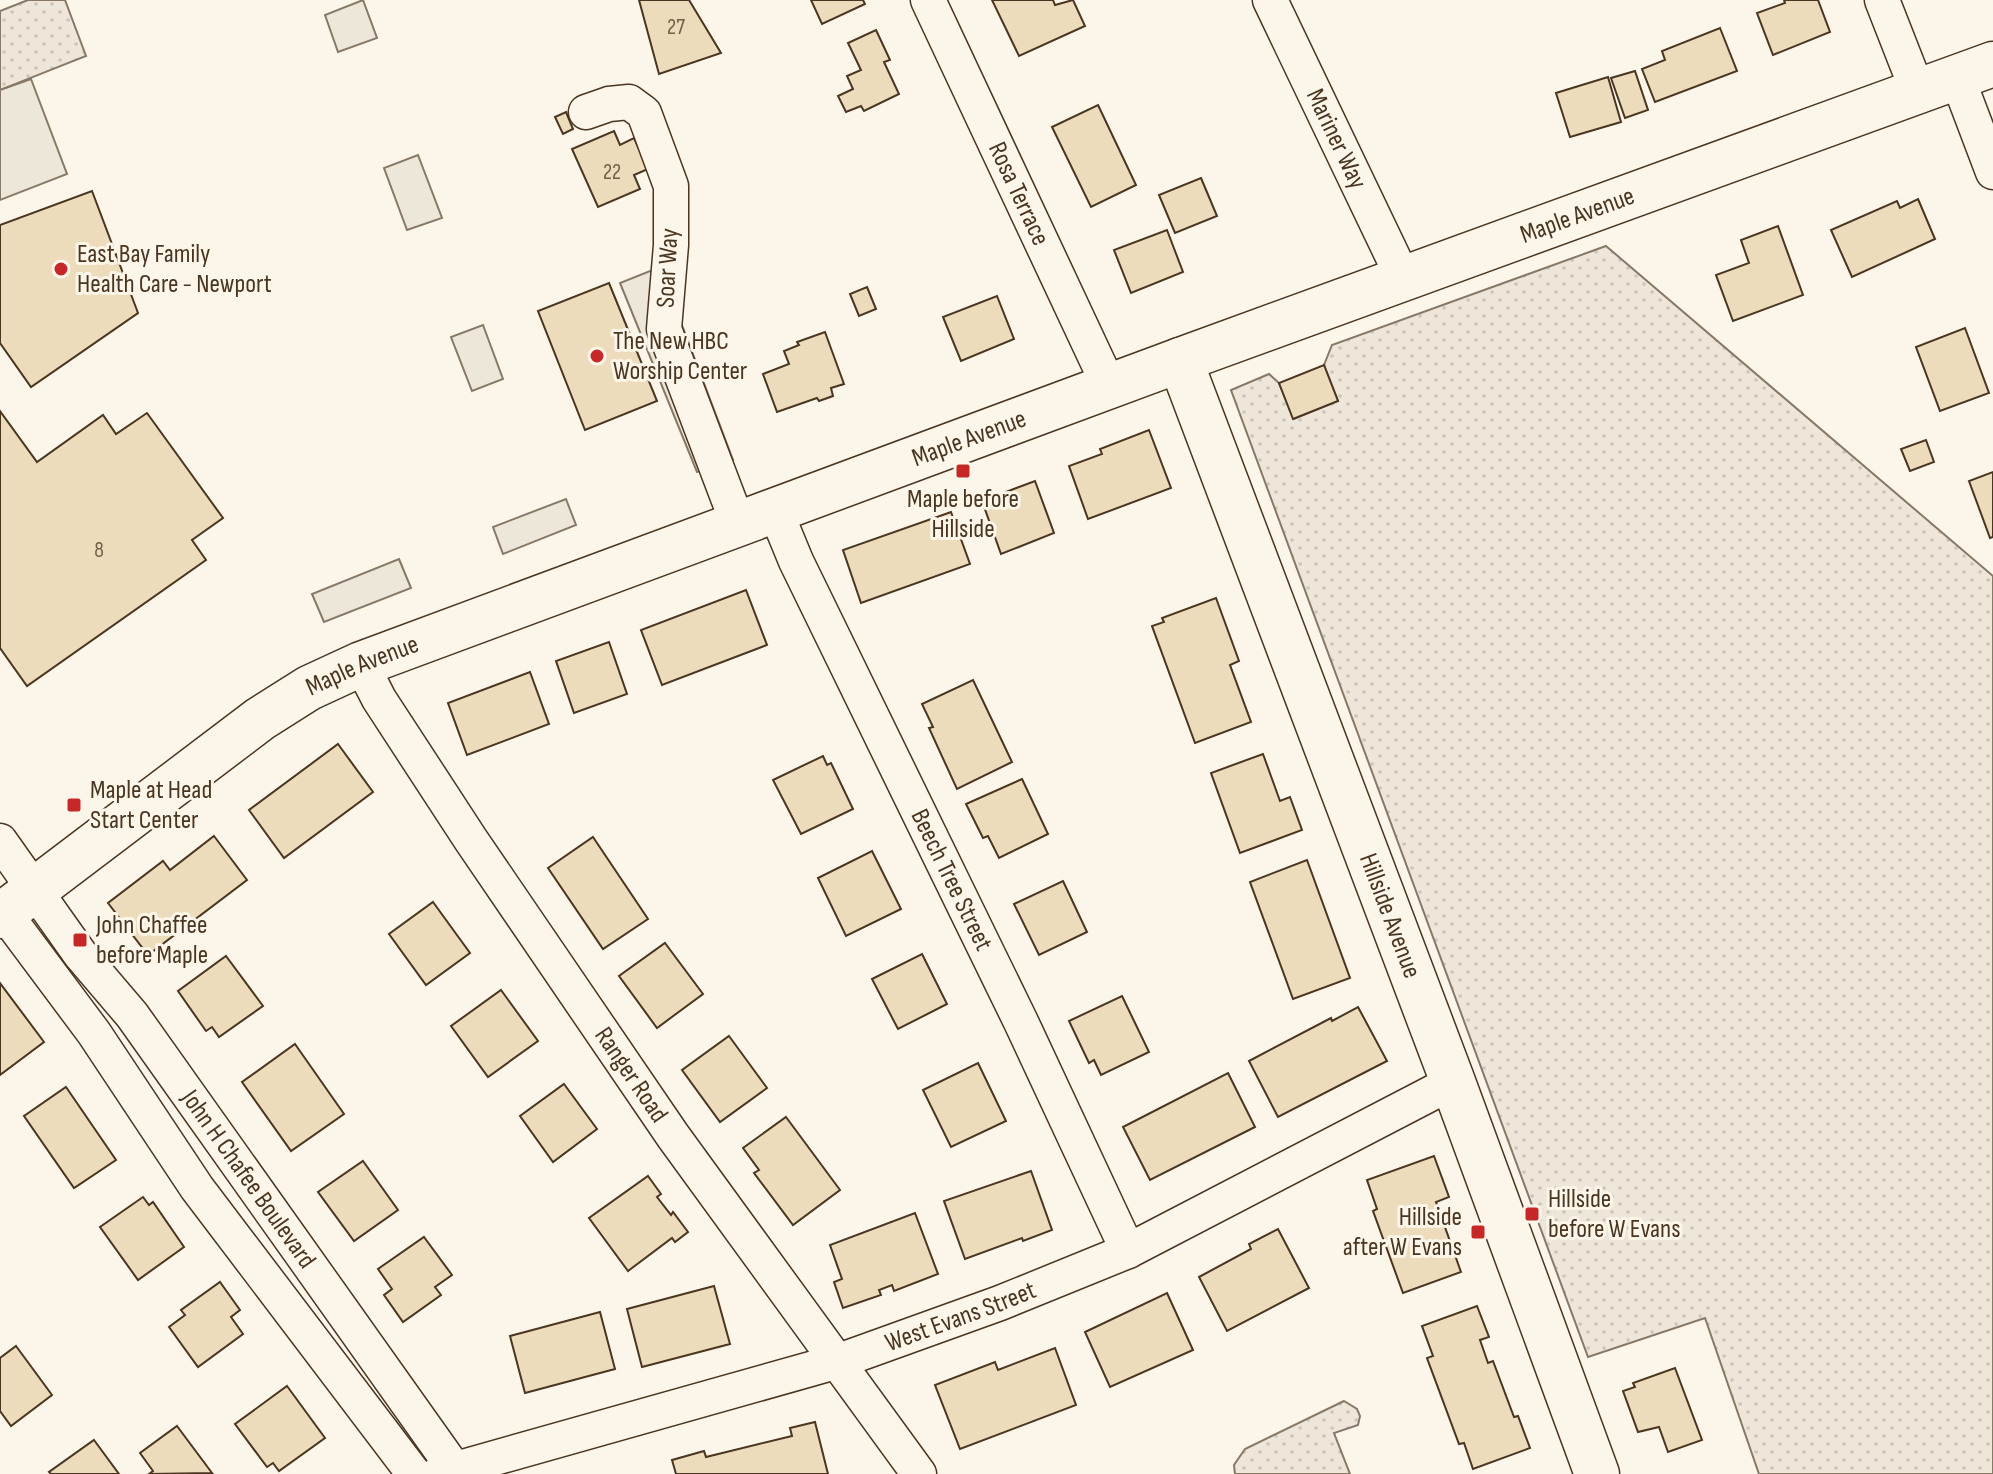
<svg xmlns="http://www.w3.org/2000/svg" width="1993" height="1474" viewBox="0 0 1993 1474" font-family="'Sofia Sans Condensed',sans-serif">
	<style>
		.grass { fill: url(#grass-dots); stroke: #887966; stroke-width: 2 }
		.parking { fill: #ede7d9; stroke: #887966; stroke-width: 2 }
		.building { fill: #ecdcbc; stroke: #4a3520; stroke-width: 2 }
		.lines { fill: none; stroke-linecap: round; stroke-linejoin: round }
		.street-casing { stroke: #4a3520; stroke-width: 37 }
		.secondary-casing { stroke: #4a3520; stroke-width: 47 }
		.street { stroke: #fbf6e9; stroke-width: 34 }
		.secondary { stroke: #fbf6e9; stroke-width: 44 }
		.poi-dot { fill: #c62828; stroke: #fbf6e9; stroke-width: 3 }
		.labels { text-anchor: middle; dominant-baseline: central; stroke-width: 6; stroke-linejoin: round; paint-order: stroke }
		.number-label { font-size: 22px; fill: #725f47 }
		.street-label { font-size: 26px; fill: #4a3520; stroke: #fbf6e9 }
		.poi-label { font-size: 26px; fill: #4a3520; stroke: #fbf6e9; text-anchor: start }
	</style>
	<defs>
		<pattern id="grass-dots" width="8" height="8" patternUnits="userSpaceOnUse" patternTransform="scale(2)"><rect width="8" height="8" fill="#ede6d9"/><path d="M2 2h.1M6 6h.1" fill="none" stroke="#cdc6ba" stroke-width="1.8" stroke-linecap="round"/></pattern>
	</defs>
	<rect width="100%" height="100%" fill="#fbf6e9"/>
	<!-- grass -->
	<g class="grass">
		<polygon points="28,0 65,0 86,56 0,90 0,11"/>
		<polygon points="1606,246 1993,576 1993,1474 1759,1474 1705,1318 1588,1357 1231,390 1269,374 1279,383 1294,419 1338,401 1324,365 1332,345"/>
		<polygon points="1344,1401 1357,1409 1360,1416 1358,1425 1334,1433 1350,1474 1235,1474 1234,1465 1245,1449"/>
	</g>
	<!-- parking -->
	<g class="parking">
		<polygon points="363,0 377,38 338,52 325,15"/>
		<polygon points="31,79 67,174 0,200 0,90"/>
		<polygon points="418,155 442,218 407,230 384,168"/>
		<polygon points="660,267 733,460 697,472 620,283"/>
		<polygon points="483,325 503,379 472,391 451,337"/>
		<polygon points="566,499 576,525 503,554 493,527"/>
		<polygon points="399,559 411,588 324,622 312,594"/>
	</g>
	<!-- building -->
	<g class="building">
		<polygon points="639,0 689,0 721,53 659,74"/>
		<polygon points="811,0 863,0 865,4 822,24"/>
		<polygon points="992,0 1053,0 1055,5 1073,0 1085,26 1019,56"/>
		<polygon points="1784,0 1818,0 1830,32 1773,55 1757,13 1785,3"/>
		<polygon points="1720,28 1737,71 1655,102 1642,69 1665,60 1662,51"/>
		<polygon points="876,30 890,60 884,62 899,94 864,111 861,106 846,112 838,96 853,89 847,76 861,70 848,43"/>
		<polygon points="1635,71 1648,110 1625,118 1611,78"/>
		<polygon points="1608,77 1621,122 1570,137 1556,93"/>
		<polygon points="1098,105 1136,185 1091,207 1052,127"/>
		<polygon points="566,112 573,129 563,134 555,117"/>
		<polygon points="614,131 620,145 634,138 648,169 634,175 640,189 598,207 572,149"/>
		<polygon points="1201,178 1217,216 1175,233 1159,195"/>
		<polygon points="92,191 138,313 31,387 0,343 0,225"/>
		<polygon points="1918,199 1935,239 1852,277 1831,230 1897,201 1900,208"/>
		<polygon points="1778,226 1803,295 1733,321 1716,275 1749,263 1741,240"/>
		<polygon points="1167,230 1183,272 1131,293 1114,250"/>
		<polygon points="609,283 657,401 585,430 538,311"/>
		<polygon points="867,287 876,309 859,316 850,294"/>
		<polygon points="997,296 1014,339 961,361 943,317"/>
		<polygon points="1965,328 1989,393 1940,411 1916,347"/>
		<polygon points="825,332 844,384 831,388 833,396 819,401 817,398 777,412 763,374 789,364 784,351 799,345 797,342"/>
		<polygon points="1324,365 1338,401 1293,419 1279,383"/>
		<polygon points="0,411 37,462 103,415 116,434 147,413 223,518 192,540 206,560 27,686 0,648"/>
		<polygon points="1149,430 1171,488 1088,519 1069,466 1102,454 1100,449"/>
		<polygon points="1926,440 1934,462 1910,471 1901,449"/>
		<polygon points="1993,472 1993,537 1990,538 1969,481"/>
		<polygon points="1035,481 1054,533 1001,554 982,501"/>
		<polygon points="951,512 970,564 861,603 843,550"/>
		<polygon points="746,590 767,645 662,685 641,630"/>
		<polygon points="1216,598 1239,661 1230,665 1251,722 1195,743 1152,626 1164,622 1162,618"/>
		<polygon points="609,642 627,694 574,713 556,661"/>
		<polygon points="530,672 549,724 467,755 448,703"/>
		<polygon points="973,680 1012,762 957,789 929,728 933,727 922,704"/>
		<polygon points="338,744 373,792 284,858 249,810"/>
		<polygon points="1263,754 1280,801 1290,797 1302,830 1240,853 1211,773"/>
		<polygon points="823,756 827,765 831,763 853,809 801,834 773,780"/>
		<polygon points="1022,779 1048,834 999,858 988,836 983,838 966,804"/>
		<polygon points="214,836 247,880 148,955 108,903 163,861 170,870"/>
		<polygon points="593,837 648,919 603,949 548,868"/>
		<polygon points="872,851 901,909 846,936 818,878"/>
		<polygon points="1307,860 1350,978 1293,999 1250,882"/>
		<polygon points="1063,881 1087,932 1039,955 1014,904"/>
		<polygon points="433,902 470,953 426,985 389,934"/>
		<polygon points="665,943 703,994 657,1028 619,976"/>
		<polygon points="922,954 947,1004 898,1029 872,979"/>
		<polygon points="226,956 263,1006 219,1037 212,1027 206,1031 178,991"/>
		<polygon points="0,983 44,1042 0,1075"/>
		<polygon points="501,990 538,1041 488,1077 451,1026"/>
		<polygon points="1122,996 1149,1052 1101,1075 1094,1060 1089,1063 1069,1021"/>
		<polygon points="1358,1007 1387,1061 1278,1117 1249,1061 1331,1018 1332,1021"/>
		<polygon points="729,1036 767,1088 720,1122 682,1070"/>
		<polygon points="295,1044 344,1114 291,1151 242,1082"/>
		<polygon points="978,1063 1006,1121 951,1147 923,1090"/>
		<polygon points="1228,1073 1255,1127 1150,1180 1123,1127"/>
		<polygon points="564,1084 597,1129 553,1162 520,1116"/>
		<polygon points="66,1087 116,1160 74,1188 24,1116"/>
		<polygon points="786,1117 840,1190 793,1225 754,1173 759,1170 743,1148"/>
		<polygon points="1434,1156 1449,1197 1436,1202 1461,1272 1403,1293 1373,1211 1377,1209 1367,1180"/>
		<polygon points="363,1161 398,1210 354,1241 318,1192"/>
		<polygon points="1031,1171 1052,1230 1023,1241 1022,1238 965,1259 944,1201"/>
		<polygon points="648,1176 661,1194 657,1197 671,1215 673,1212 688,1232 675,1242 672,1238 628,1271 589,1218"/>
		<polygon points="143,1197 149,1205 153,1202 184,1247 138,1280 100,1227"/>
		<polygon points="915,1213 938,1274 894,1291 892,1285 879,1290 881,1295 843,1308 834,1282 842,1279 830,1245"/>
		<polygon points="1278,1229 1309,1288 1227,1331 1199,1277 1251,1249 1249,1244"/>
		<polygon points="424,1237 452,1275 435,1287 441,1295 403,1322 384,1295 392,1289 378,1269"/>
		<polygon points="220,1282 240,1310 231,1317 243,1334 198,1367 169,1327 185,1315 181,1310"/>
		<polygon points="714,1286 730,1344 642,1367 627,1309"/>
		<polygon points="1167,1293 1193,1350 1110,1387 1085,1332"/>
		<polygon points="1477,1306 1489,1337 1480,1340 1488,1363 1493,1361 1514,1417 1518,1416 1530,1448 1473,1469 1464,1443 1459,1444 1427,1358 1433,1356 1422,1326"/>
		<polygon points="600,1312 615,1369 525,1393 510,1336"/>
		<polygon points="16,1346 52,1395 11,1426 0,1411 0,1358"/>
		<polygon points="1055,1348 1076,1405 960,1449 935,1385 995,1362 998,1370"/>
		<polygon points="1675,1368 1702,1440 1668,1452 1659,1427 1638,1432 1623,1391 1635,1387 1633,1383"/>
		<polygon points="287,1386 325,1438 279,1471 273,1463 267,1467 235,1424"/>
		<polygon points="815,1422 828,1474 676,1474 672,1460 704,1451 706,1457 792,1436 790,1428"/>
		<polygon points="177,1426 212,1473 149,1474 153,1471 140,1453"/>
		<polygon points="94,1440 119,1474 51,1474 49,1472"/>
	</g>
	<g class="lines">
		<!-- street casing -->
		<g class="street-casing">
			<g id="street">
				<path id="s1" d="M928,0L1109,386"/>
				<path id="s2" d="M1270,0L1404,280"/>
				<polyline points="1882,0 1918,92"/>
				<polyline points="1957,77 1993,172"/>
				<polyline points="586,112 609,104 629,102 644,113 671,186 671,245 664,329 738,524"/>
				<path id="s3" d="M775,510L796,561L1021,1022L1128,1251"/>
				<path id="s4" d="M361,664L379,699L471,840L673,1136L919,1474"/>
				<path id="s5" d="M0,841L80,954L132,1015L458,1474"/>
				<polyline points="0,907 94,1033 197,1188 414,1474"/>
				<path id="s6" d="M438,1474L839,1361L1000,1303L1128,1251L1453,1082"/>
			</g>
		</g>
		<!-- secondary casing -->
		<g class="secondary-casing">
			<g id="secondary">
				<path id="s7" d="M1180,360L1453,1082L1597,1474"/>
				<path id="s8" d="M0,916L260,719L309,688L361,664L1180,360L1993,64"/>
			</g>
		</g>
		<!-- street -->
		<use href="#street" class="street"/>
		<!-- secondary -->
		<use href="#secondary" class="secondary"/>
	</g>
	<!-- markers -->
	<g class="poi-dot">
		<circle cx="61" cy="269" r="8"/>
		<circle cx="597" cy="356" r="8"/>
		<rect x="955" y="463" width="16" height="16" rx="4"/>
		<rect x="66" y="797" width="16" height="16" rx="4"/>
		<rect x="72" y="932" width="16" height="16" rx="4"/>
		<rect x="1524" y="1206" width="16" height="16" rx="4"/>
		<rect x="1470" y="1224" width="16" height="16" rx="4"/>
	</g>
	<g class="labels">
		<!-- number labels -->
		<g class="number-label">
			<text x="676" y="27">27</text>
			<text x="612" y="172">22</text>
			<text x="99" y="550">8</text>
		</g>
		<!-- street labels -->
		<g class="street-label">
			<text stroke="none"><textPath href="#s2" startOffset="154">Mariner Way</textPath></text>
			<text stroke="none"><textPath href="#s1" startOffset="214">Rosa Terrace</textPath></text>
			<text stroke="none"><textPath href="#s8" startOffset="1738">Maple Avenue</textPath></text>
			<text transform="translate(668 268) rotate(-87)">Soar Way</text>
			<text stroke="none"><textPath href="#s8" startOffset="1090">Maple Avenue</textPath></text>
			<text stroke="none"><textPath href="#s8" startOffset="442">Maple Avenue</textPath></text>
			<text stroke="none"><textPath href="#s3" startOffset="410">Beech Tree Street</textPath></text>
			<text stroke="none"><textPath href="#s7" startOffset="594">Hillside Avenue</textPath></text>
			<text stroke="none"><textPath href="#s4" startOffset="492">Ranger Road</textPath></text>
			<text stroke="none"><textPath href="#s5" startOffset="420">John H Chafee Boulevard</textPath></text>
			<text stroke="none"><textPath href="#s6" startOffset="546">West Evans Street</textPath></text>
		</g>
		<!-- poi labels -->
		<g class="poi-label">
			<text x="77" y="254">East Bay Family<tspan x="77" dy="30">Health Care - Newport</tspan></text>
			<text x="613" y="341">The New HBC<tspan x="613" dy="30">Worship Center</tspan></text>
			<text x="963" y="499" text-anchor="middle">Maple before<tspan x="963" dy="30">Hillside</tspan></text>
			<text x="90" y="790">Maple at Head<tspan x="90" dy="30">Start Center</tspan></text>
			<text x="96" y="925">John Chaffee<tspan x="96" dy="30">before Maple</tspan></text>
			<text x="1548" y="1199">Hillside<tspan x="1548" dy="30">before W Evans</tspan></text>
			<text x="1462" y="1217" text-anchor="end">Hillside<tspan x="1462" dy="30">after W Evans</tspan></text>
		</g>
	</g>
</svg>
